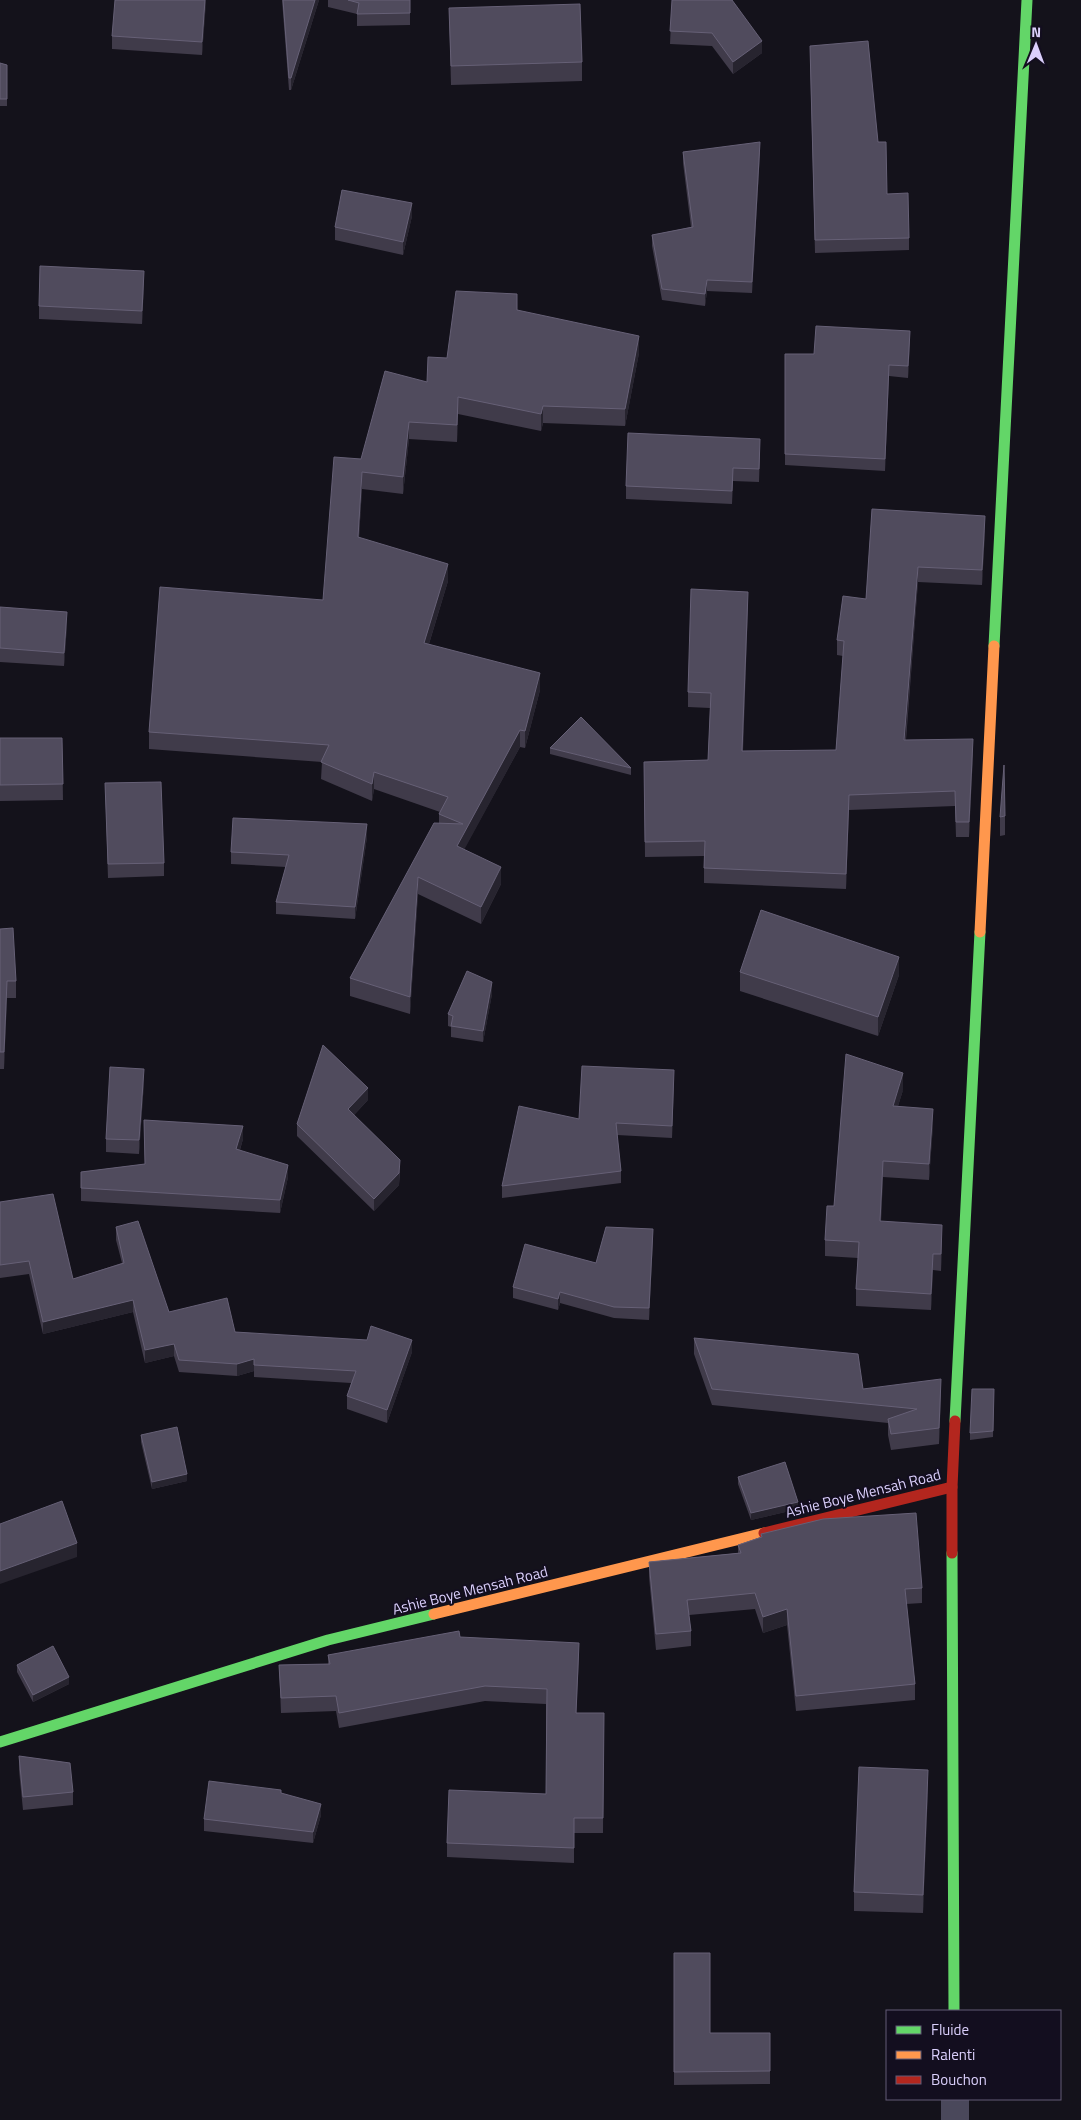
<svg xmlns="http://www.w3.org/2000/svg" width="1081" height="2120" viewBox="0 0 1081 2120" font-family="'Titillium Web',sans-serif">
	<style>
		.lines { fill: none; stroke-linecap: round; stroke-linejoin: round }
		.street { stroke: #4a485b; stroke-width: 28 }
		.fast { stroke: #63d668; stroke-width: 11 }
		.slow { stroke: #ff974d; stroke-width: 11 }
		.jam { stroke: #b3261e; stroke-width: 11 }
		.wall { fill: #403b4a }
		.shaded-wall { fill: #27242f }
		.building { fill: #504b5d; stroke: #666076 }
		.labels { text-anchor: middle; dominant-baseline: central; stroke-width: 4; stroke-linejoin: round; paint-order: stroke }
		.street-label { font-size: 15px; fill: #dacffb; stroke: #130e1f }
	</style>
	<rect width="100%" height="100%" fill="#14121b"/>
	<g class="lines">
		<!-- street -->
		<polyline class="street" points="955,2099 955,2120"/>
		<!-- fast -->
		<g class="fast">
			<polyline points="994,646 1027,0"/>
			<polyline points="955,1421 980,932"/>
			<polyline points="952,1553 954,2011"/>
			<polyline points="0,1742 328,1640 434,1614"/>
		</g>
		<!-- slow -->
		<g class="slow">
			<polyline points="980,932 994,646"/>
			<polyline points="434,1614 764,1533"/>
		</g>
		<!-- jam -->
		<g class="jam">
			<polyline points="764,1533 952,1487"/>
			<polyline points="952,1553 952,1487 955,1421"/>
		</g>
	</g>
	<!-- wall -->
	<g class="wall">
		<polygon points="206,0 202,55 112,49 112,36"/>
		<polygon points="282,0 319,0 291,90 289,90"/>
		<polygon points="328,0 410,0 410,25 357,26 357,14 328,7"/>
		<polygon points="672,0 762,53 733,74 712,46 670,44"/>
		<polygon points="449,8 582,62 582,81 451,85"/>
		<polygon points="810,59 878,142 887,194 909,238 909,250 815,253"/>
		<polygon points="0,63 7,65 7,106 0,106"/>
		<polygon points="683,152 760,153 752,293 707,291 705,306 662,300 652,246 652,235 691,227 683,163"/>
		<polygon points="412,216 403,255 335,240 335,227"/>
		<polygon points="144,284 142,324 39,319 39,306"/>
		<polygon points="517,310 639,353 625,426 543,423 541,431 458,414 457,442 409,439 403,494 362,489 359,538 448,581 429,644 540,690 525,748 520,747 464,849 501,884 481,924 418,894 410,1014 350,996 350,978 439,823 439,814 440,812 374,789 372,801 321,779 322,762 149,749 149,732 323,600 361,459 447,358"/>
		<polygon points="910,342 908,378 889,376 885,471 785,465 785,354 814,354"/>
		<polygon points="760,452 759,482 733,481 732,504 626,499 626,486"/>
		<polygon points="872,509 985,531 982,585 918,582 906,740 973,754 969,837 956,837 955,806 849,810 846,889 704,883 704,856 645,857 644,762 708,760 710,708 688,707 688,692 748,607 743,751 836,750 843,656 837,655 837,640 866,599"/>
		<polygon points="0,607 67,625 64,666 0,662"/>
		<polygon points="0,738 62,738 63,800 0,801"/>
		<polygon points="550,748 631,768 631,775 550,754"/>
		<polygon points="105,783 164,863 164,876 108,878"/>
		<polygon points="1005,816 1005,835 1000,836 1000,817"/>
		<polygon points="367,837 355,919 276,914 276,902 286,867 231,864 231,852"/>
		<polygon points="0,929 16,981 16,998 7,998 4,1069 0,1069"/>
		<polygon points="740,972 899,975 878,1036 740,991"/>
		<polygon points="492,994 483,1042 451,1037 451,1027 448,1026 448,1014"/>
		<polygon points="144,1082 139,1154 106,1152 106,1139"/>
		<polygon points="674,1082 672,1138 617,1135 621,1171 621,1183 502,1198 502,1186 579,1119"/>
		<polygon points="903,1090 898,1106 933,1125 929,1180 883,1177 881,1222 942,1241 941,1271 933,1270 931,1310 856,1306 856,1289 858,1258 825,1256 825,1240 834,1206"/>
		<polygon points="368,1100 354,1115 400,1172 399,1185 374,1211 297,1136 297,1124"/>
		<polygon points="144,1120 243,1139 240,1150 288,1177 280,1213 81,1201 81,1172 145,1164"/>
		<polygon points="0,1202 73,1279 122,1263 116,1240 116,1227 169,1312 235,1332 412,1352 387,1423 347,1409 347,1396 351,1383 254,1377 254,1371 237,1376 179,1372 174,1356 145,1363 133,1312 43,1334 29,1274 0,1278"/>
		<polygon points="653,1240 649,1320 614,1318 560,1303 558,1310 513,1298 513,1287 596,1263"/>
		<polygon points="694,1338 863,1389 941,1395 939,1444 891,1450 888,1435 888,1423 712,1405 694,1354"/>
		<polygon points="994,1389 993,1437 970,1440 970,1433"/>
		<polygon points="141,1435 187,1481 152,1489 141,1442"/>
		<polygon points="738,1477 798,1509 751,1520 738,1484"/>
		<polygon points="761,1534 922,1588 922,1603 906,1604 915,1684 915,1700 796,1711 787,1625 763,1633 755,1609 689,1615 691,1631 691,1646 656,1650 649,1577 649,1562 738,1553 738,1545 761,1537"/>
		<polygon points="460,1637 579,1657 576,1713 604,1713 603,1833 574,1833 574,1863 447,1857 447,1843 546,1794 546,1704 485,1701 339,1728 336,1711 281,1713 279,1665 328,1664 328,1655"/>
		<polygon points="17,1665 69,1684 33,1702 17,1672"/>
		<polygon points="19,1756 73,1792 73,1805 23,1810 19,1770"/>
		<polygon points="928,1789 923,1913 854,1911 854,1892"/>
		<polygon points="281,1793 321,1815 313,1843 204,1831 204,1819"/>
		<polygon points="674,1953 710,2033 770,2033 770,2084 674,2085"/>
	</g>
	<!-- shaded-wall -->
	<g class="shaded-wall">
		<polygon points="205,0 206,0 206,4 202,55 202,42"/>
		<polygon points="315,0 319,0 291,90 291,78"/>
		<polygon points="762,41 762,53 733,74 733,62"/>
		<polygon points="760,142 760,153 752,293 752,282"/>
		<polygon points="412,203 412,216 403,255 403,242"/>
		<polygon points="144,271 144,284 142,324 142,311"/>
		<polygon points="707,280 707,291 705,306 705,294"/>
		<polygon points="910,331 910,342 908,378 908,366"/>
		<polygon points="639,336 639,353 625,426 625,409"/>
		<polygon points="889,365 889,376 885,471 885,459"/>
		<polygon points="458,397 458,414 457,442 457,425"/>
		<polygon points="543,406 543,423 541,431 541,414"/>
		<polygon points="409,422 409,439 403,494 403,477"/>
		<polygon points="362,472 362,489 358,554 358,537"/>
		<polygon points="985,516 985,531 982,585 982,570"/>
		<polygon points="448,564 448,581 424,660 424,643"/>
		<polygon points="918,567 918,582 904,756 904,740"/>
		<polygon points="748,592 748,607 742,766 742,751"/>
		<polygon points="67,612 67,625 64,666 64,653"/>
		<polygon points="540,673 540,690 525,748 525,731"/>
		<polygon points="520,730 520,747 457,863 457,846"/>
		<polygon points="973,739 973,754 969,837 969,822"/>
		<polygon points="374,772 374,789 372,801 372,784"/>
		<polygon points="849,795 849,810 846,889 846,874"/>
		<polygon points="367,824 367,837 355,919 355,907"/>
		<polygon points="501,867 501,884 481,924 481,907"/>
		<polygon points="418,877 418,894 410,1014 410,997"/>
		<polygon points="899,957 899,975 878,1036 878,1017"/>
		<polygon points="7,981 7,998 4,1069 4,1052"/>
		<polygon points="492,982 492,994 483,1042 483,1031"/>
		<polygon points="144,1069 144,1082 139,1154 139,1140"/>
		<polygon points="674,1070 674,1082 672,1138 672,1126"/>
		<polygon points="903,1073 903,1090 893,1122 893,1106"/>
		<polygon points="368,1088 368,1100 348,1121 348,1109"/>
		<polygon points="933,1109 933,1125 929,1180 929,1164"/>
		<polygon points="243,1126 243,1139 236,1162 236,1149"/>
		<polygon points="400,1160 399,1185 374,1211 374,1199"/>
		<polygon points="883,1161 883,1177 880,1238 880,1221"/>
		<polygon points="288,1165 288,1177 280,1213 280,1200"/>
		<polygon points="942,1225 942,1241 941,1271 941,1254"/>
		<polygon points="653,1229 653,1240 649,1320 649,1308"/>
		<polygon points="933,1254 933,1270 931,1310 931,1294"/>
		<polygon points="560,1292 560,1303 558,1310 558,1299"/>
		<polygon points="133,1300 133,1312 43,1334 43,1322"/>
		<polygon points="412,1340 412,1352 387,1423 387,1410"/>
		<polygon points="174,1344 174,1356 145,1363 145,1350"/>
		<polygon points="254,1359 254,1371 237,1376 237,1364"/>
		<polygon points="941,1379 941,1395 939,1444 939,1428"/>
		<polygon points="187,1474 187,1481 152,1489 152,1482"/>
		<polygon points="798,1502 798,1509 751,1520 751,1513"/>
		<polygon points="77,1543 77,1557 0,1584 0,1571"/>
		<polygon points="787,1609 787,1625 763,1633 763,1617"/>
		<polygon points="579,1643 579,1657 576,1728 576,1713"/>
		<polygon points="69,1677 69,1684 33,1702 33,1695"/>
		<polygon points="928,1770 928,1789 923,1913 923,1895"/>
		<polygon points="321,1804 321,1815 313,1843 313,1832"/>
	</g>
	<!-- building -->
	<g class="building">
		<polygon points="115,0 205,0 202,42 112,36"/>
		<polygon points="283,0 315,0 291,78 289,78"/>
		<polygon points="348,0 410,0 410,13 357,14 359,3"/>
		<polygon points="672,0 732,0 762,41 733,62 712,33 670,31"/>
		<polygon points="580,4 582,62 451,66 449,8"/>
		<polygon points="868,41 878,142 886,142 887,194 908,193 909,238 815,240 810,46"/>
		<polygon points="0,63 7,65 7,99 0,99"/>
		<polygon points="760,142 752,282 707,280 705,294 662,289 652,235 693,227 683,152"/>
		<polygon points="342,190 412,203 403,242 335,227"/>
		<polygon points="40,266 144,271 142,311 39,306"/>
		<polygon points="456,291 517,294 517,310 639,336 625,409 543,406 541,414 458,397 457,425 409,422 403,477 362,472 358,537 448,564 424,643 540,673 525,731 520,730 457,846 501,867 481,907 418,877 410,997 350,978 434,823 463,824 439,814 448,797 374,772 372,784 321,762 329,745 149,732 160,587 323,600 334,457 361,459 385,371 427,382 428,357 447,358"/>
		<polygon points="816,326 910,331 908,366 889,365 885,459 785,454 785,354 814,354"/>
		<polygon points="628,433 760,439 759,469 733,468 732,491 626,486"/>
		<polygon points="872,509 985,516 982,570 918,567 904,740 973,739 969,822 956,822 955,791 849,795 846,874 704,868 705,841 645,842 644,762 708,760 711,693 688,692 691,589 748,592 742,751 836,750 844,641 837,640 843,596 866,599"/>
		<polygon points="0,607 67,612 64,653 0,648"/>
		<polygon points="581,717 631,768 550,748"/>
		<polygon points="0,738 62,738 63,784 0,785"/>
		<polygon points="1004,765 1005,816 1000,817"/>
		<polygon points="161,782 164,863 108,864 105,783"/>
		<polygon points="233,818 367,824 355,907 276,902 289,855 231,852"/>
		<polygon points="761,910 899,957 878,1017 740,972"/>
		<polygon points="13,928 16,981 7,981 4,1052 0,1052 0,929"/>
		<polygon points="467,971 492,982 483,1031 451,1026 453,1016 448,1014"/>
		<polygon points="323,1045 368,1088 348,1109 400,1160 399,1173 374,1199 297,1124"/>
		<polygon points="846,1054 903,1073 893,1106 933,1109 929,1164 883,1161 880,1221 942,1225 941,1254 933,1254 931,1294 856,1289 859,1242 825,1240 827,1206 834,1206"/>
		<polygon points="582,1066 674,1070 672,1126 616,1123 621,1171 502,1186 519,1106 579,1119"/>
		<polygon points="110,1067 144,1069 139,1140 106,1139"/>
		<polygon points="144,1120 243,1126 236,1149 288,1165 280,1200 81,1188 81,1172 145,1164"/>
		<polygon points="53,1194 73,1279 124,1263 116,1227 138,1221 169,1312 227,1298 235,1332 367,1340 371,1326 412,1340 387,1410 347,1396 356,1371 254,1365 254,1359 237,1364 179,1360 174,1344 145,1350 133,1300 43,1322 29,1261 0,1265 0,1202"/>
		<polygon points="606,1227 653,1229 649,1308 614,1307 560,1292 558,1299 513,1287 525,1244 596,1263"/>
		<polygon points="694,1338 858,1354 863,1389 941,1379 939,1428 891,1434 888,1419 917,1409 712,1389"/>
		<polygon points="972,1389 994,1389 993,1431 970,1433"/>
		<polygon points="177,1427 187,1474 152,1482 141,1435"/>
		<polygon points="785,1462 798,1502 751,1513 738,1477"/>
		<polygon points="62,1501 77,1543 0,1571 0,1524"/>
		<polygon points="916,1513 922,1588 905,1589 915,1684 796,1696 787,1609 763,1617 755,1593 687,1600 691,1631 656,1634 649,1562 741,1553 738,1545 762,1537 761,1534 823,1519"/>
		<polygon points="459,1631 460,1637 579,1643 576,1713 604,1713 603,1818 574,1818 574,1848 447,1843 449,1790 546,1794 547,1689 485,1686 339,1713 336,1696 281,1698 279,1665 330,1664 328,1655"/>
		<polygon points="53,1646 69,1677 33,1695 17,1665"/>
		<polygon points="19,1756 70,1763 73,1792 23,1797"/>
		<polygon points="859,1767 928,1770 923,1895 854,1892"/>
		<polygon points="209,1781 281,1790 281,1793 321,1804 313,1832 204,1819"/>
		<polygon points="674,1953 710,1953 710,2033 770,2033 770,2071 674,2072"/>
	</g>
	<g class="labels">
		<!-- street labels -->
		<g class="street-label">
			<text transform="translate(863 1493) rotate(-14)">Ashie Boye Mensah Road</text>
			<text transform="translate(470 1590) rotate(-14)">Ashie Boye Mensah Road</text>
		</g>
	</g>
	<!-- legend -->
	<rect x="886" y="2010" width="175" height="90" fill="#130e1f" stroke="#635b77"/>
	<rect x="896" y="2026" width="25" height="8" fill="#63d668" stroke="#635b77"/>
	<text x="931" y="2035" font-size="15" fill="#dacffb">Fluide</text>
	<rect x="896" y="2051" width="25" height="8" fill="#ff974d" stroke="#635b77"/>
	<text x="931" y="2060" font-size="15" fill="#dacffb">Ralenti</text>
	<rect x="896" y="2076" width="25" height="8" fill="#b3261e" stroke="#635b77"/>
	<text x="931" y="2085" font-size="15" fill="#dacffb">Bouchon</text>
	<!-- north arrow -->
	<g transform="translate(1036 45) rotate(1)" stroke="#130e1f" stroke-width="4" paint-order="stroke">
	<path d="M0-4L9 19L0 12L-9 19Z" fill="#dacffb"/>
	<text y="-8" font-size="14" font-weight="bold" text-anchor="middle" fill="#dacffb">N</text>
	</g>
</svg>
